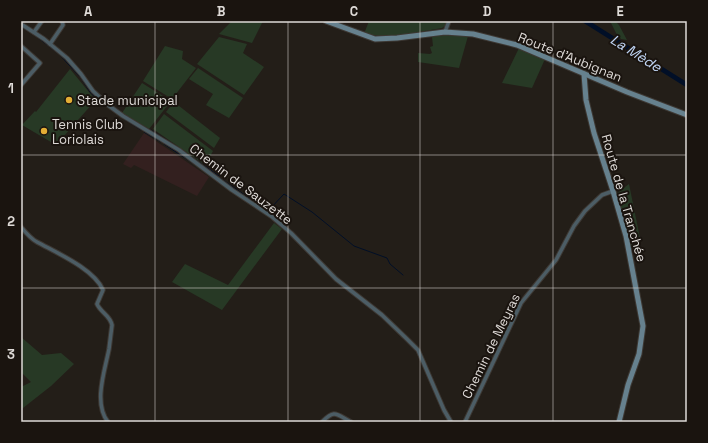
<svg xmlns="http://www.w3.org/2000/svg" width="708" height="443" viewBox="0 0 708 443" font-family="'Space Grotesk',sans-serif">
	<style>
		.industrial { fill: #33201f }
		.green { fill: #273925 }
		.lines { fill: none; stroke-linecap: round; stroke-linejoin: round }
		.stream { stroke: #010f27; stroke-width: 1 }
		.river { stroke: #010f27; stroke-width: 5 }
		.street-casing { stroke: #3d3833; stroke-width: 5.5 }
		.secondary-casing { stroke: #3d3833; stroke-width: 7 }
		.street { stroke: #4c5d65; stroke-width: 3.5 }
		.secondary { stroke: #66818e; stroke-width: 5 }
		.grid { fill: none; stroke: #dedad7; stroke-width: 1; stroke-opacity: 0.55 }
		.poi-dot { fill: #e3ae35; stroke: #1a140f; stroke-width: 1.5 }
		.labels { text-anchor: middle; dominant-baseline: central; stroke-width: 4; stroke-linejoin: round; paint-order: stroke }
		.street-label { font-size: 13px; fill: #dedad7; stroke: #1a140f }
		.poi-label { font-size: 13px; fill: #dedad7; stroke: #1a140f; text-anchor: start }
		.water-label { font-size: 14px; font-style: italic; fill: #c0d6f6; stroke: #1a140f }
		.neatline { fill: none; stroke: #dedad7; stroke-width: 1.5 }
		.grid-label { font-size: 13px; text-anchor: middle; font-weight: bold; fill: #dedad7 }
	</style>
	<rect width="100%" height="100%" fill="#231e18"/>
	<!-- industrial -->
	<polygon class="industrial" points="144,133 209,177 197,196 134,165 131,168 123,164"/>
	<!-- green -->
	<g class="green">
		<polygon points="232,21 263,21 252,43 219,34"/>
		<path d="M369,21H447L445,26L442,28C417,32 390,39 364,34Z"/>
		<polygon points="610,21 615,21 619,25 627,40 621,39 616,33"/>
		<polygon points="444,35 468,36 459,68 418,62 418,53 430,54 432,53 430,47 433,46 432,37"/>
		<polygon points="219,37 247,44 243,53 264,67 244,95 197,64"/>
		<polygon points="165,46 183,51 182,59 196,68 172,99 143,81"/>
		<polygon points="519,48 545,59 532,88 502,83"/>
		<polygon points="198,68 243,98 229,118 206,105 213,94 189,79"/>
		<polygon points="70,69 93,97 93,103 56,145 22,125 35,111 36,112"/>
		<polygon points="142,83 171,101 149,129 122,113"/>
		<polygon points="174,102 220,138 214,148 166,112"/>
		<polygon points="164,114 213,151 205,165 153,129"/>
		<polygon points="629,184 640,238 630,249 616,194"/>
		<polygon points="274,223 282,229 222,310 172,282 185,264 228,285"/>
		<polygon points="21,337 42,355 61,353 74,364 51,386 23,408 21,407 21,387 31,382 21,372"/>
	</g>
	<g class="lines">
		<!-- stream -->
		<g class="stream">
			<polyline points="21,27 32,33 59,54 81,78 90,92 96,98 120,116"/>
			<polyline points="124,119 141,130"/>
			<polyline points="151,130 182,150 219,176"/>
			<polyline points="144,132 161,142"/>
			<polyline points="164,144 197,166"/>
			<polyline points="220,178 268,211 284,194 312,212 354,246 387,258 390,264 403,275"/>
		</g>
		<!-- river -->
		<polyline class="river" points="585,21 687,85"/>
		<!-- street casing -->
		<g class="street-casing">
			<g id="street">
				<polyline points="21,24 44,39 67,58 81,74 93,91 108,105 123,116 179,150 232,190 271,216 291,233 336,279 382,315 407,339 418,350 444,410 451,422"/>
				<polyline points="34,32 42,21"/>
				<polyline points="445,32 449,21"/>
				<polyline points="50,44 63,25 62,21"/>
				<polyline points="21,46 40,63 21,85"/>
				<path d="M21,227C26,233 31,239 37,242C57,253 94,269 103,290L97,304C101,313 110,315 112,325C111,333 110,341 109,349C105,370 93,403 108,422"/>
				<path d="M322,422C335,409 336,414 351,422"/>
				<polyline points="465,422 521,303 556,260 574,226 585,211 602,195 613,191"/>
			</g>
		</g>
		<!-- secondary casing -->
		<g class="secondary-casing">
			<g id="secondary">
				<polyline points="326,21 375,39 397,38 445,32 473,34 517,45 627,92 687,115"/>
				<polyline points="584,74 586,100 594,133 613,191 626,236 643,326 639,354 628,385 619,422"/>
			</g>
		</g>
		<!-- street -->
		<use href="#street" class="street"/>
		<!-- secondary -->
		<use href="#secondary" class="secondary"/>
	</g>
	<!-- grid -->
	<path class="grid" d="M155,21V422M288,21V422M420,21V422M553,21V422M21,155H687M21,288H687"/>
	<!-- markers -->
	<g class="poi-dot">
		<circle cx="69" cy="100" r="4"/>
		<circle cx="44" cy="131" r="4"/>
	</g>
	<g class="labels">
		<!-- street labels -->
		<g class="street-label">
			<text transform="translate(570 57) rotate(22)">Route d'Aubignan</text>
			<text transform="translate(241 184) rotate(37)">Chemin de Sauzette</text>
			<text transform="translate(624 198) rotate(74)">Route de la Tranchée</text>
			<text transform="translate(491 346) rotate(-64)">Chemin de Meyras</text>
		</g>
		<!-- poi labels -->
		<g class="poi-label">
			<text x="77" y="100">Stade municipal</text>
			<text x="52" y="124">Tennis Club<tspan x="52" dy="15">Loriolais</tspan></text>
		</g>
		<!-- water labels -->
		<g class="water-label">
			<text transform="translate(636 53) rotate(32)">La Mède</text>
		</g>
	</g>
	<!-- border -->
	<rect width="708" height="443" fill="none" stroke="#1a140f" stroke-width="44"/>
	<rect x="22" y="22" width="664" height="399" class="neatline"/>
	<g class="grid-label">
		<text x="88" y="16">A</text>
		<text x="221" y="16">B</text>
		<text x="354" y="16">C</text>
		<text x="487" y="16">D</text>
		<text x="620" y="16">E</text>
		<text x="11" y="93">1</text>
		<text x="11" y="226">2</text>
		<text x="11" y="359">3</text>
	</g>
</svg>
